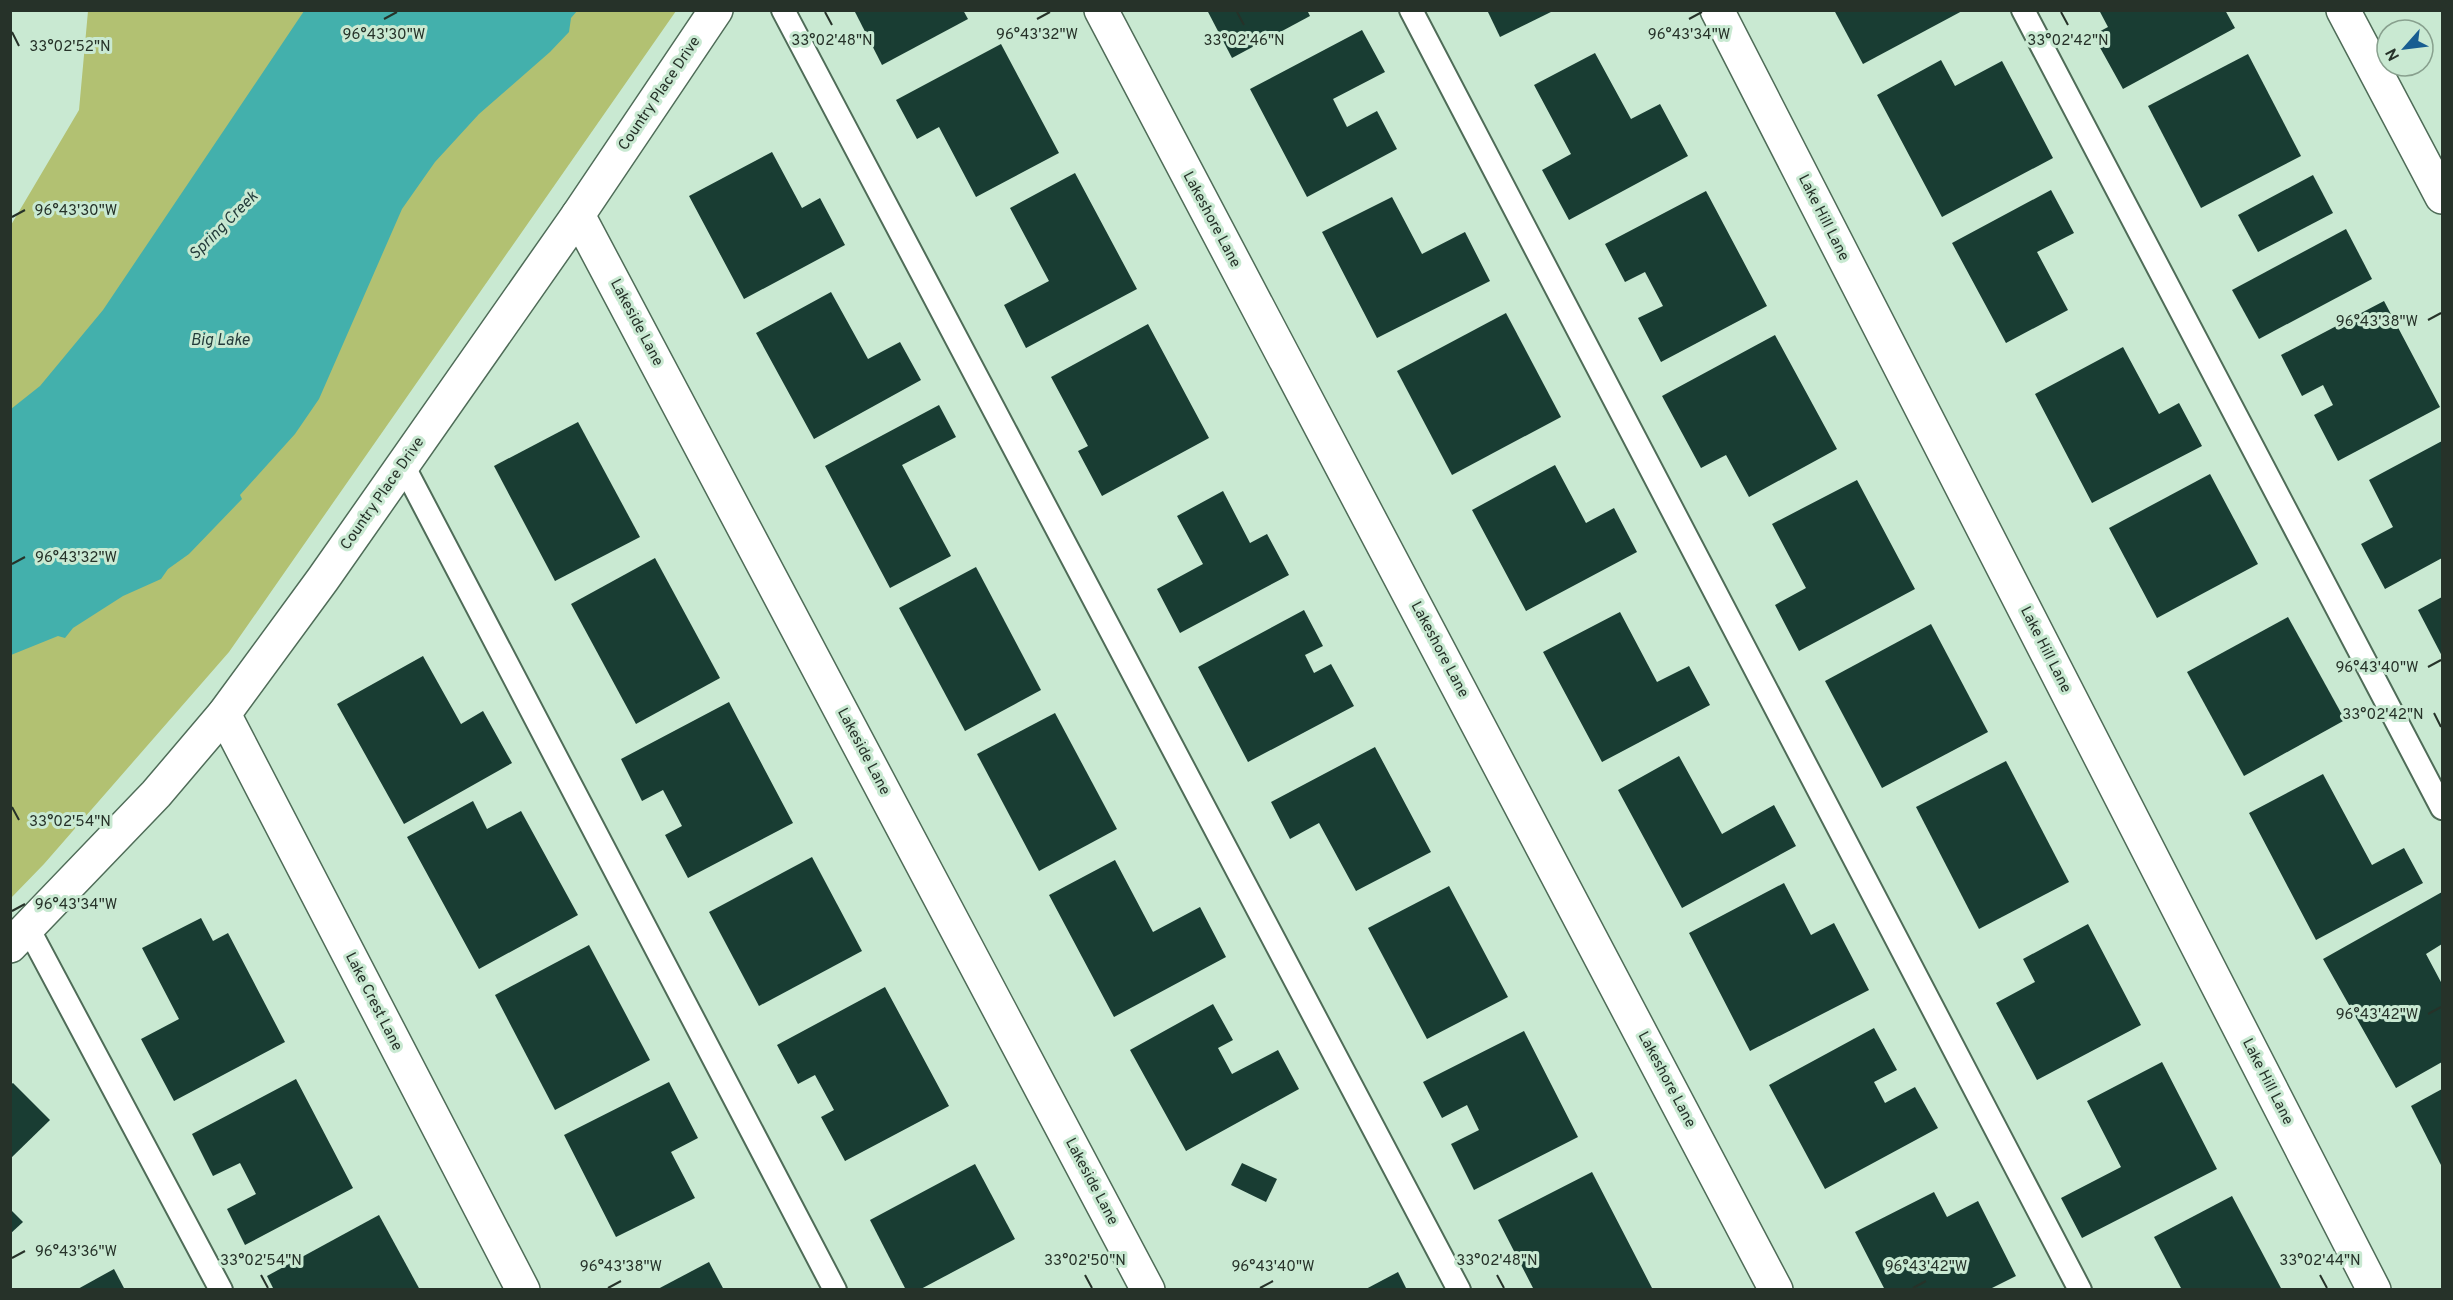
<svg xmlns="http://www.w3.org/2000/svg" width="2453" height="1300" viewBox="0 0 2453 1300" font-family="Overpass,sans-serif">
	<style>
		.green { fill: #b2c172 }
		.water { fill: #43b0ac }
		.building { fill: #193d33 }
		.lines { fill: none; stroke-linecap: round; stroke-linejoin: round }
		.service-casing { stroke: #4f6c58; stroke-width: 26 }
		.minor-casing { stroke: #4f6c58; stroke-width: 36 }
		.tertiary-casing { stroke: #4f6c58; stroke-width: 36 }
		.service { stroke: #fff; stroke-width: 22 }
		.minor { stroke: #fff; stroke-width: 33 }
		.tertiary { stroke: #fff; stroke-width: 33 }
		.ticks { fill: none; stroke: #263229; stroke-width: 2 }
		.labels { text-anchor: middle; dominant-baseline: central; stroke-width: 6; stroke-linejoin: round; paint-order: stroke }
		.street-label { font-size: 15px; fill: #263229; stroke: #c9e9d2 }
		.water-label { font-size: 16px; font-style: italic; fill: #253d3c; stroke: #c9e9d2 }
		.ticks-label { font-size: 15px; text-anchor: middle; fill: #263229; stroke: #c9e9d2; stroke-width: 6; stroke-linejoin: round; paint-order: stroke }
	</style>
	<rect width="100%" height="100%" fill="#c9e9d2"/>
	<!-- green -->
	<polygon class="green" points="88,11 676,11 229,652 44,864 11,898 11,225 79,110"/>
	<!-- water -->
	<polygon class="water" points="304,11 577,11 571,18 569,32 550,52 479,114 435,162 402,209 319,399 295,434 240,495 242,499 189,554 168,569 161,579 123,596 73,628 65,638 58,636 11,655 11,409 40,386 103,310"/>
	<!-- building -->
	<g class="building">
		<polygon points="854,10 963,10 968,19 882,65"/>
		<polygon points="1207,10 1307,10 1310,16 1232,58"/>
		<polygon points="1487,10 1555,10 1500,37"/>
		<polygon points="1834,10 1964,10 1863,64"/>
		<polygon points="2099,10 2225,10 2235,28 2123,89 2093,35 2108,27"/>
		<polygon points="1362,30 1385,72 1333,99 1347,127 1377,111 1397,149 1307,197 1250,89"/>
		<polygon points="1001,44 1059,153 976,197 939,127 917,139 896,100"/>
		<polygon points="1595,53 1631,119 1660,104 1688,156 1569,220 1542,170 1571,154 1534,85"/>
		<polygon points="2248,54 2301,156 2201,208 2148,106"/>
		<polygon points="1941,60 1955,86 2002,61 2053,158 1942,217 1877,95"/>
		<polygon points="772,152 802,208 820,198 845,245 744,299 689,196"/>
		<polygon points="1075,173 1137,289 1026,348 1004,305 1049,281 1010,208"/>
		<polygon points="2313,175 2333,213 2258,252 2238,215"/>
		<polygon points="2051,190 2074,233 2037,252 2068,310 2006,343 1952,243"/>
		<polygon points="1706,191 1767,306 1661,362 1638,318 1663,306 1645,272 1625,282 1605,244"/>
		<polygon points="1392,197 1422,254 1465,232 1490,281 1377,338 1322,232"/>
		<polygon points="2346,229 2372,279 2259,339 2232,290"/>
		<polygon points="831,292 868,359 900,342 921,380 814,439 756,333"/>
		<polygon points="2384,301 2440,407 2338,461 2314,415 2333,405 2323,385 2302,396 2281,355"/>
		<polygon points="1506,313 1561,417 1452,475 1397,371"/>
		<polygon points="1148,324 1209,438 1102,496 1078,451 1088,446 1051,377"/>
		<polygon points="1775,335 1837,449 1749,497 1726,455 1701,468 1662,396"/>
		<polygon points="2123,347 2159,414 2179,403 2202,446 2092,503 2035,394"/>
		<polygon points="939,405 956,437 902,465 951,556 890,588 825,466"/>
		<polygon points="578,422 640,537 555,581 494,466"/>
		<polygon points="2442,441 2442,558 2385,589 2361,544 2393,527 2369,480"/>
		<polygon points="1555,465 1586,523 1614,508 1637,552 1526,611 1472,510"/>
		<polygon points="2210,474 2258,564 2157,618 2109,528"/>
		<polygon points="1857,480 1915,589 1799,651 1775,605 1806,588 1772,524"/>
		<polygon points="1223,491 1250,543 1267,534 1289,575 1180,633 1157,589 1203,564 1177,516"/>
		<polygon points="655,558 720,678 636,724 571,604"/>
		<polygon points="976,567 1041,690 965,731 899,608"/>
		<polygon points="2442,597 2442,656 2418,610"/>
		<polygon points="1304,610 1323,646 1305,655 1314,673 1331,664 1354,706 1248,762 1198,667"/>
		<polygon points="1620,612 1657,682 1689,666 1710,705 1602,762 1543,652"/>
		<polygon points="2288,617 2345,720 2244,776 2187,672"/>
		<polygon points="1931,624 1988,732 1882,788 1825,681"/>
		<polygon points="423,656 461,724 483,711 512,763 404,824 337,704"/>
		<polygon points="729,702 793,823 688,878 665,835 682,826 663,790 642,801 621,759"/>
		<polygon points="1055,713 1117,829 1039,871 977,754"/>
		<polygon points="1375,747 1431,852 1356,891 1319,823 1290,839 1271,802"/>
		<polygon points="1679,756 1722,834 1774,805 1796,846 1682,908 1618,790"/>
		<polygon points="2006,761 2069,882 1979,929 1916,807"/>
		<polygon points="2323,774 2372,865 2404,848 2423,883 2316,940 2249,813"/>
		<polygon points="473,801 487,829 521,811 578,915 479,969 407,837"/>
		<polygon points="812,857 862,951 759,1006 709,912"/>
		<polygon points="1115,860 1153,932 1200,907 1226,957 1114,1017 1049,895"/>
		<polygon points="1784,883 1811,935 1834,923 1869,990 1750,1051 1689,933"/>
		<polygon points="1449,886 1508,997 1427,1039 1368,928"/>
		<polygon points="2442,892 2442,944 2426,954 2442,984 2442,1062 2396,1088 2323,959"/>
		<polygon points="201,918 213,941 228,933 285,1042 174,1101 141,1039 179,1019 142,948"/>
		<polygon points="2088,924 2141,1025 2037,1080 1996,1003 2035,982 2023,959"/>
		<polygon points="589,945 650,1060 555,1110 495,995"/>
		<polygon points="885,987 949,1106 845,1161 821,1117 834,1110 815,1075 798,1084 777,1045"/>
		<polygon points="1213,1004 1233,1040 1218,1048 1232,1074 1278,1050 1299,1089 1186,1151 1130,1050"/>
		<polygon points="1874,1028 1897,1070 1874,1082 1885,1103 1915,1087 1938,1128 1825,1189 1769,1085"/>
		<polygon points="1524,1031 1578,1137 1474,1190 1451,1144 1479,1130 1467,1105 1442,1118 1423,1082"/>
		<polygon points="2162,1062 2217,1169 2082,1238 2061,1198 2121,1167 2087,1101"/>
		<polygon points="296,1079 353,1188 245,1245 227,1209 256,1194 240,1163 213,1176 192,1134"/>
		<polygon points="669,1082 698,1138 671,1152 695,1198 616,1237 564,1135"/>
		<polygon points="13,1083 50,1120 10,1159 10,1085"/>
		<polygon points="2442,1089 2442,1167 2411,1106"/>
		<polygon points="1242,1163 1277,1179 1266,1202 1231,1185"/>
		<polygon points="975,1164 1015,1239 919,1290 906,1290 870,1220"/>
		<polygon points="1592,1172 1652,1288 1530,1290 1533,1288 1498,1220"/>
		<polygon points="1934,1192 1947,1217 1978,1201 2016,1276 1988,1290 1885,1290 1855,1232"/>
		<polygon points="2232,1196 2282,1290 2182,1290 2154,1237"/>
		<polygon points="10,1209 23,1222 10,1234"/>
		<polygon points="379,1215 420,1290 274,1290 267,1276"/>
		<polygon points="709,1262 724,1290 656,1290"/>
		<polygon points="114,1269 125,1290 76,1290"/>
		<polygon points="1398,1272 1407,1290 1364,1290"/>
	</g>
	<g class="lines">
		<!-- service casing -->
		<g class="service-casing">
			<g id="service">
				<polyline points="783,10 1459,1290"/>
				<polyline points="1411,10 2080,1290"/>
				<polyline points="2023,10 2442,808"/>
				<polyline points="403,465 835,1290"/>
				<polyline points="28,928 221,1290"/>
			</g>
		</g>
		<!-- minor casing -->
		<g class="minor-casing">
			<g id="minor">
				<polyline points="1101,10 1776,1290"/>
				<polyline points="1717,10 2374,1290"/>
				<polyline points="2343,10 2442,197"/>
				<polyline points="578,215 1148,1290"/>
				<polyline points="224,714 523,1290"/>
			</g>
		</g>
		<!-- tertiary casing -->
		<g class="tertiary-casing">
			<polyline id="tertiary" points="10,946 156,794 224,714 323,579 578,215 716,10"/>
		</g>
		<!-- service -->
		<use href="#service" class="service"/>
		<!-- minor -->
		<use href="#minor" class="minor"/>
		<!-- tertiary -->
		<use href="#tertiary" class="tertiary"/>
	</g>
	<!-- ticks -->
	<path class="ticks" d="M825,12L832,25M1237,12L1244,25M2061,12L2068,25M384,19L397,12M1037,19L1050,12M1689,19L1702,12M12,32L19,46M12,217L25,210M2428,320L2441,313M12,564L25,557M2428,667L2441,660M2434,713L2441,727M12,807L19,820M12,911L25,904M2428,1014L2441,1007M12,1258L25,1251M261,1275L268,1288M1085,1275L1092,1288M1497,1275L1504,1288M2320,1275L2327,1288M608,1288L621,1281M1260,1288L1273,1281M1913,1288L1926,1281"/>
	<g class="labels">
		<!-- street labels -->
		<g class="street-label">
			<text transform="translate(660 94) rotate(-56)">Country Place Drive</text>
			<text transform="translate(1823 218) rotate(63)">Lake Hill Lane</text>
			<text transform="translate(1211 220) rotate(62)">Lakeshore Lane</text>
			<text transform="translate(636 323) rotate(62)">Lakeside Lane</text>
			<text transform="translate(383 494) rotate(-55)">Country Place Drive</text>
			<text transform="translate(1439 650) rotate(62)">Lakeshore Lane</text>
			<text transform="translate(2045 650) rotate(63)">Lake Hill Lane</text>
			<text transform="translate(863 752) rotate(62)">Lakeside Lane</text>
			<text transform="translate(373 1002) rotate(63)">Lake Crest Lane</text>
			<text transform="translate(1666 1080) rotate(62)">Lakeshore Lane</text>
			<text transform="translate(2267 1082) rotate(63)">Lake Hill Lane</text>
			<text transform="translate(1091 1182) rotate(62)">Lakeside Lane</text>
		</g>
		<!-- water labels -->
		<g class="water-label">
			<text transform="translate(224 226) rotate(-45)">Spring Creek</text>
			<text x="220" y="341">Big Lake</text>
		</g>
	</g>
	<g class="ticks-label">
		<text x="1037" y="39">96°43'32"W</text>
		<text x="384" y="39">96°43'30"W</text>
		<text x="1689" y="39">96°43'34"W</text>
		<text x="832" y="45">33°02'48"N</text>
		<text x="1244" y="45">33°02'46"N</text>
		<text x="2068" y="45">33°02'42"N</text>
		<text x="70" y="51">33°02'52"N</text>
		<text x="76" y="215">96°43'30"W</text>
		<text x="2377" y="326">96°43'38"W</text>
		<text x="76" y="562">96°43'32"W</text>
		<text x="2377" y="672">96°43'40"W</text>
		<text x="2383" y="719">33°02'42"N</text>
		<text x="70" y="826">33°02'54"N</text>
		<text x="76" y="909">96°43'34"W</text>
		<text x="2377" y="1019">96°43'42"W</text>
		<text x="76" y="1256">96°43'36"W</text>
		<text x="261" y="1265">33°02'54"N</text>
		<text x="1085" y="1265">33°02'50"N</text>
		<text x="1497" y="1265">33°02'48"N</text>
		<text x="2320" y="1265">33°02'44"N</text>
		<text x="621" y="1271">96°43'38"W</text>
		<text x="1273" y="1271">96°43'40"W</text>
		<text x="1926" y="1271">96°43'42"W</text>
	</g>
	<!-- border -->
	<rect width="2453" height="1300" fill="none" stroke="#263229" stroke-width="24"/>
	<!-- north arrow -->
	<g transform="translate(2405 48) rotate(242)"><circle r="28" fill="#c9e9d2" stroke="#88a08e" stroke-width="1.5"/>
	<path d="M0-4.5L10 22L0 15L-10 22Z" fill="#185d91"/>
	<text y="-9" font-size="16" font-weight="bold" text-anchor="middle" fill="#263229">N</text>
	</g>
</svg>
